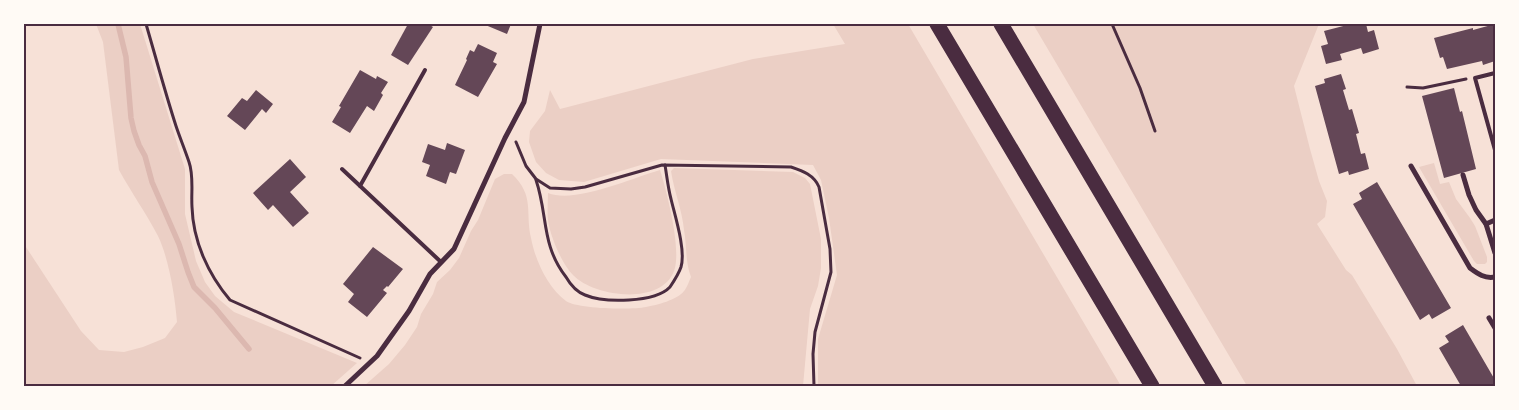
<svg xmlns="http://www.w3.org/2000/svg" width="1519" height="410" viewBox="0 0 1519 410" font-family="Bitter,serif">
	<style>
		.green { fill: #ebcfc5 }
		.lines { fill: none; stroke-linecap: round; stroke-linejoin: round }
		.stream { stroke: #dcb8b0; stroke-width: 5.5 }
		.building { fill: #644757 }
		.path { stroke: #4a2c40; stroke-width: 3 }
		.service { stroke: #4a2c40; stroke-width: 4 }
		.minor { stroke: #4a2c40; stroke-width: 5 }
		.motorway { stroke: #4a2c40; stroke-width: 15 }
		.neatline { fill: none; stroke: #4a2c40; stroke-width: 2 }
	</style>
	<rect width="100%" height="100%" fill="#f7e1d7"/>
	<!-- green -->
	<g class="green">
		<path d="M96,24H140L185,169V214L196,261L205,282L215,296L234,312L357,363L331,386H24V244L81,331L99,350L124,352L143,347L165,338L177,322C175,297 169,259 158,236C146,213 131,192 119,170L103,42Z"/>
		<polygon points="833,24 908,24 1121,386 818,386 818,339 837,275 829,218 821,180 813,165 661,159 584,182 559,180 546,173 536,162 529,142 530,131 545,111 550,90 560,109 753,59 845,44"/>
		<polygon points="1033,24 1319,24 1294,86 1310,149 1319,181 1327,201 1325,217 1317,224 1346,270 1352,275 1397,349 1417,386 1247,386"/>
		<polygon points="1434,163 1440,184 1449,182 1456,199 1470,218 1475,226 1487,257 1487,262 1485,264 1477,264 1474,261 1419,167"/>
		<path d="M674,168L793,172L805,178L810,184L821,239V268L818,286L810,309L803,386H364L389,364L405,345L417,327L421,314L433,294L437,282L450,270L459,258L471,231L478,220L495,179L504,174H512C535,196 525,212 531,238C535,260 548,288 566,301C577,309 632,310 646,307C657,305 677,300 684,291C687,288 689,281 691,277C685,261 687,246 684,230C682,209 674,191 671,171Z"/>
		<path d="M660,170C667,192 682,250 674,271C661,306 594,297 573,275C562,264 550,236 548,220C547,212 548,202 548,193C575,204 632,178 660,170Z"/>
	</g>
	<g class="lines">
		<!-- stream -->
		<polyline class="stream" points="118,24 126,57 131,118 134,131 139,145 145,156 152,182 179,244 188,272 194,287 215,308 249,349"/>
	</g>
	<!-- building -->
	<g class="building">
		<polygon points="408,24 428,24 433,27 408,65 391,55"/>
		<polygon points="483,24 511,24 507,34"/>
		<polygon points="1351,24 1366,24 1368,32 1374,30 1379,49 1363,54 1361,48 1340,54 1342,60 1326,64 1321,46 1328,44 1324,31"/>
		<polygon points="1495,24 1495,61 1483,65 1482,61 1447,69 1443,57 1440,58 1434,38 1473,28 1473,30"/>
		<polygon points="478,44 497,53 493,62 497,64 478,97 455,85 467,60 466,59 470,50 474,52"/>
		<polygon points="360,70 376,79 377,76 388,82 381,93 383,95 374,111 367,106 350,133 332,122 341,107 339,106"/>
		<polygon points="1341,74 1346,89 1343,90 1349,110 1352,109 1359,133 1356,134 1361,154 1365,153 1369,169 1349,175 1348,171 1339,174 1315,86 1325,83 1324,79"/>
		<polygon points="1454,88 1460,112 1462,111 1476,169 1444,178 1422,96"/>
		<polygon points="256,90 273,104 266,113 262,109 245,130 227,116 242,98 247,101"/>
		<polygon points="447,143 465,150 456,174 450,172 446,184 426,176 430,165 422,162 428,144 445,150"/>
		<polygon points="290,159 306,177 290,192 309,213 293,227 273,205 268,210 253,193"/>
		<polygon points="1377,182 1451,308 1432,319 1429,314 1420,320 1353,204 1362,199 1359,193"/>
		<polygon points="373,247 403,269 388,287 387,286 383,290 387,293 367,317 348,302 354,294 343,284"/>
		<polygon points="1463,325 1495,380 1495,386 1461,386 1439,348 1449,342 1445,336"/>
	</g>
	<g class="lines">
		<!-- path -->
		<g class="path">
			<path d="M146,24C156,58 165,92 176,126C180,138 185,150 189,162C194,176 191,192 192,207C193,241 208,274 230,300L360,358"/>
			<polyline points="1112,24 1140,88 1155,131"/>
			<polyline points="1407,87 1423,88 1466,79"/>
			<path d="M516,142L526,166L536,179L550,188L571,189L585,187L662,165L791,167C803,171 814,175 819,187L830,249L831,272L815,332L813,354L814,386"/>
			<path d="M536,180C548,215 541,245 566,277C570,284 577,292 585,295C604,303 655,303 670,287C674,281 679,273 681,267C686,250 675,216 671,199C668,188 667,177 665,165"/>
		</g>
		<!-- service -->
		<g class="service">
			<polyline points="1495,73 1475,78 1495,150"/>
			<polyline points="342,169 441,262"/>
			<polyline points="360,186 425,70"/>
		</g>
		<!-- minor -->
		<g class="minor">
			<path d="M1411,166L1470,268C1478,274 1485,279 1495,277"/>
			<polyline points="1463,175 1469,195 1476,210 1486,224 1495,253"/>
			<polyline points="1486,224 1495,220"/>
			<polyline points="1489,318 1495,328"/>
			<polyline points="345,386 377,356 409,311 430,274 454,249 505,138 524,102 540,24"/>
		</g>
		<!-- motorway -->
		<g class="motorway">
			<polyline points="937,24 1152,386"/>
			<polyline points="1001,24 1215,386"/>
		</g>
	</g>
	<!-- border -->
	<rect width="1519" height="410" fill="none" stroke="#fffaf5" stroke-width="50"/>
	<rect x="25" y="25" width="1469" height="360" class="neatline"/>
</svg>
